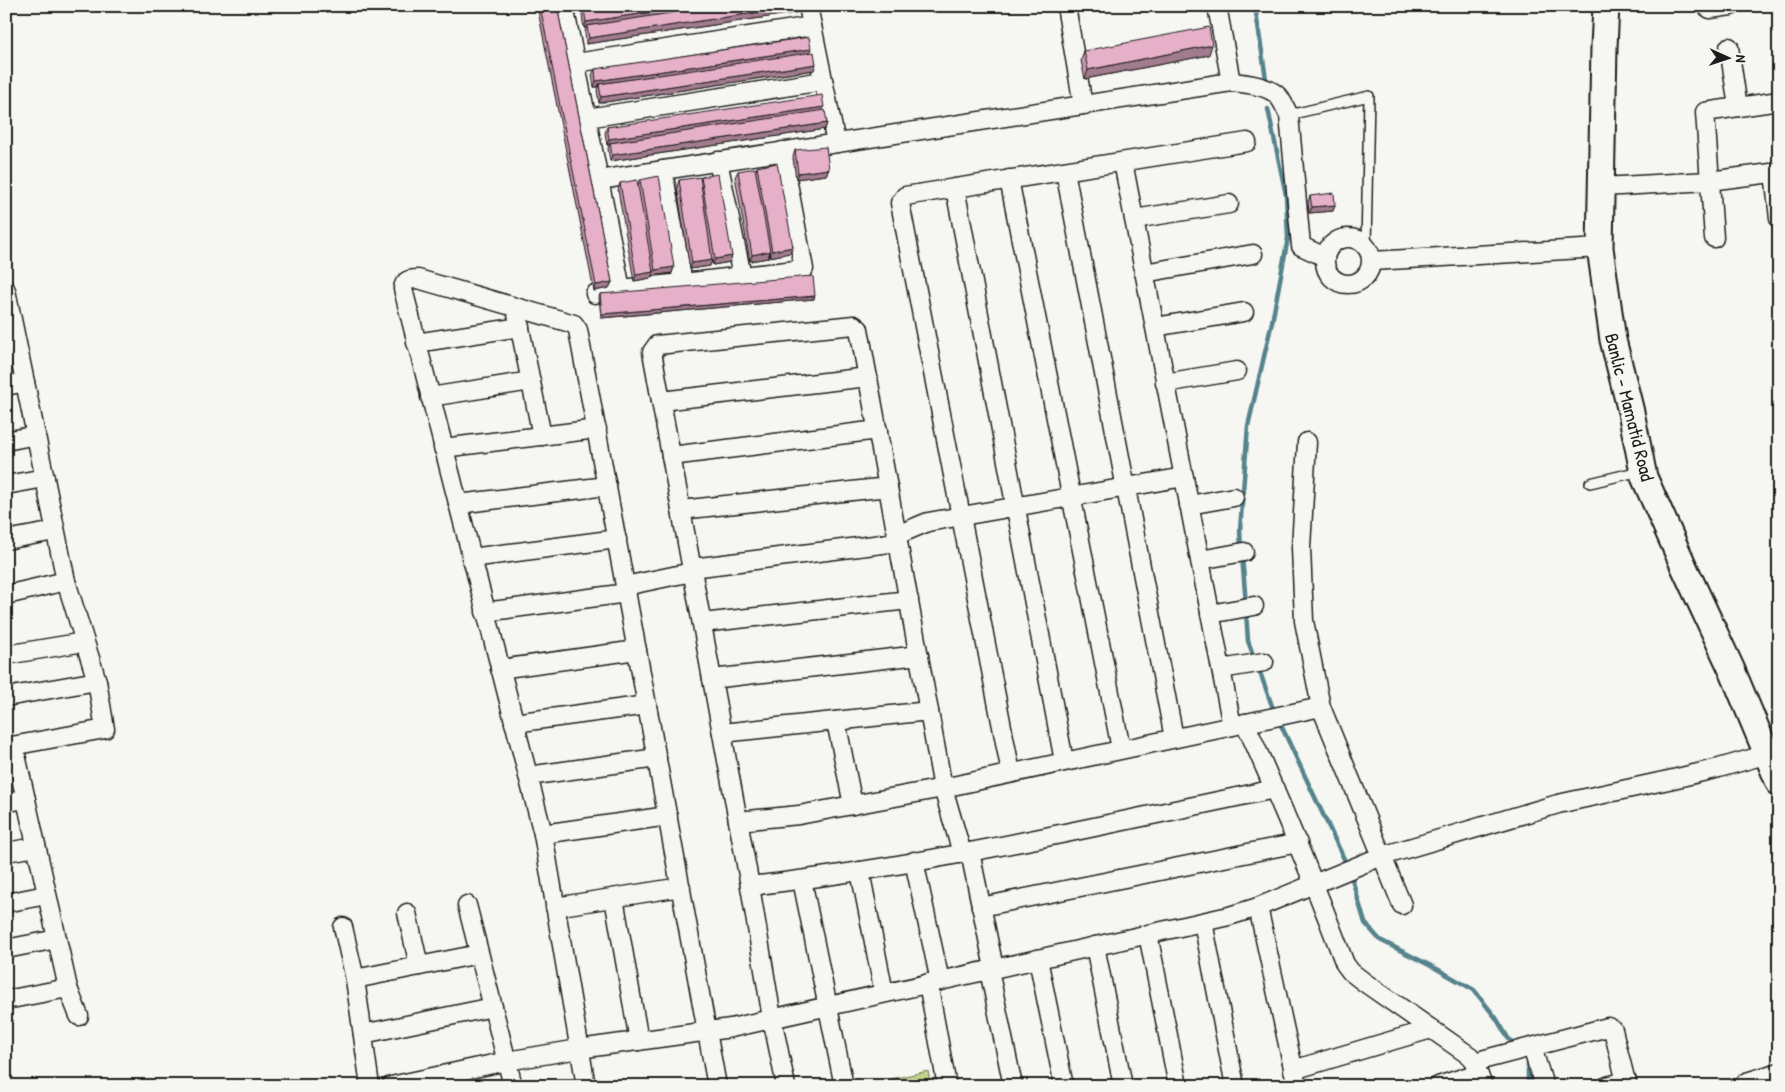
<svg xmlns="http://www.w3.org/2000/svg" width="1785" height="1092" viewBox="0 0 1785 1092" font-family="'Patrick Hand',sans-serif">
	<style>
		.garden { fill: #c0d58b; stroke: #6e7854 }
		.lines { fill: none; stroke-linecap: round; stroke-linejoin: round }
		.stream { stroke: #54838c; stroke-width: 4.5 }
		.lane-casing { stroke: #1c1c1c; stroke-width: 12 }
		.street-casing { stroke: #1c1c1c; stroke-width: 21 }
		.secondary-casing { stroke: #1c1c1c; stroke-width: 29 }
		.lane { stroke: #f6f6f2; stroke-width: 9 }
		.street { stroke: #f6f6f2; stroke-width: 18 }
		.secondary { stroke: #f6f6f2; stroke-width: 25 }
		.wall { fill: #c697ad; stroke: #1c1c1c }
		.shaded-wall { fill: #a17b8d; stroke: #1c1c1c }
		.building { fill: #e6b0c9; stroke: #1c1c1c }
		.labels { text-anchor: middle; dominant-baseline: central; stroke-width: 5; stroke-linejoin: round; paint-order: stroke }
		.street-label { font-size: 19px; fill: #1c1c1c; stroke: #f6f6f2 }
	</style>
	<rect width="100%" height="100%" fill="#f6f6f2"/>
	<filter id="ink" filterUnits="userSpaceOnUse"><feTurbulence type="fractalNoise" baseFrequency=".02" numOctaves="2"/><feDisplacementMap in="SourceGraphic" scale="10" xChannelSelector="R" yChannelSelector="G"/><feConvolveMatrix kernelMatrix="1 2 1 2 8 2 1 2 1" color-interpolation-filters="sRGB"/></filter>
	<g filter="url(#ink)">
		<!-- garden -->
		<polygon class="garden" points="928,1071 931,1086 863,1086 863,1085"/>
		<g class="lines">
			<!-- stream -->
			<g class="stream">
				<polyline points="1255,6 1266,79"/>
				<polyline points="1241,549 1240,530 1248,426 1272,322 1288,238 1286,195 1268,109"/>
				<polyline points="1242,556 1246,604"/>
				<polyline points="1246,611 1248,641 1255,660"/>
				<polyline points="1258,667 1275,714"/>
				<polyline points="1279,721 1345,861"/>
				<polyline points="1352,879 1365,923 1380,940 1437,969 1474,990 1496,1018 1508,1038 1517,1047"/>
				<polyline points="1528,1060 1528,1086"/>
			</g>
			<!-- lane casing -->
			<g class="lane-casing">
				<g id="lane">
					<polyline points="1289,115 1369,96 1366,247"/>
					<polyline points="1590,483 1640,471"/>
				</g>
			</g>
			<!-- street casing -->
			<g class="street-casing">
				<g id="street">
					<polyline points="564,6 621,289"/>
					<polyline points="808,6 836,143"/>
					<polyline points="1066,6 1083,105"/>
					<polyline points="1217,6 1231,82"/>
					<polyline points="1706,6 1710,9 1731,6"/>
					<polyline points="1729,47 1738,107"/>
					<polyline points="576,63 812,26"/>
					<polyline points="587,118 823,81"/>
					<polyline points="718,161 742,276"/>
					<polyline points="1123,162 1232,726"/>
					<polyline points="663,170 683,283"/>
					<polyline points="1065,171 1174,738"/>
					<polyline points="1774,172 1779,219"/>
					<polyline points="1009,179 1121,749"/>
					<path d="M599,180L1231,82C1244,83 1270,86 1279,97C1283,102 1286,110 1289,115L1301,246L1325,257"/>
					<polyline points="1602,187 1709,181 1779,172"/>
					<polyline points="955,188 1064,761"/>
					<polyline points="1134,219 1229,204"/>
					<circle cx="1348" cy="261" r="23"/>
					<polyline points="1714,238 1705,112 1779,101"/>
					<polyline points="1372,261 1600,248"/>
					<polyline points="1144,273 1253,254"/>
					<polyline points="6,290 66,581 97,681 105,729 6,747"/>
					<polyline points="595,294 621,289 683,283 804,269 782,151"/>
					<polyline points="516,309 542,436"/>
					<polyline points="1155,327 1244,312"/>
					<polyline points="416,343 520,327"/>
					<polyline points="1165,383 1237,371"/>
					<polyline points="6,386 25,382"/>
					<polyline points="430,397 531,381"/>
					<polyline points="661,401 868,377"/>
					<polyline points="6,441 36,435"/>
					<polyline points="1307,442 1301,548 1304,621 1321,707 1402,905"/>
					<polyline points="443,448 597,429"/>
					<polyline points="671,456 878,430"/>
					<polyline points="6,485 45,478"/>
					<polyline points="458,504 607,486"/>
					<polyline points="1189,505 1234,497"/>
					<polyline points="681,510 888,487"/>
					<polyline points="897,535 928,522 1184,477"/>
					<polyline points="6,540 55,531"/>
					<polyline points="471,558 617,539"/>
					<polyline points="1200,560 1244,552"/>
					<polyline points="692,568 898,542"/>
					<polyline points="625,586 692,572"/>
					<polyline points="6,595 66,581"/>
					<polyline points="485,612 627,593"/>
					<polyline points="1210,614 1254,606"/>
					<polyline points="702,623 909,600"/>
					<polyline points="6,655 84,642"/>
					<polyline points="500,669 637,650"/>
					<polyline points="1221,669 1264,662"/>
					<polyline points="712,679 919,655"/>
					<polyline points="6,697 97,681"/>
					<polyline points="836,721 853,805"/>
					<polyline points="514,723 647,705"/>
					<path d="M1245,723C1281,802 1314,882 1345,964L1351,972L1364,982L1470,1056L1474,1062L1483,1086"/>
					<polyline points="722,733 929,711"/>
					<polyline points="14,746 68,988 79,1016"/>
					<polyline points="1011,773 900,203 905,196 1247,142"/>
					<polyline points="528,776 657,758"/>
					<polyline points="6,802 26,799"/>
					<polyline points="738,821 799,815 943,788 1321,707"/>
					<polyline points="543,834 668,816"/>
					<polyline points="6,852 36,847"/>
					<polyline points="970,852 994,968"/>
					<polyline points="914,861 940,981"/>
					<polyline points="860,871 884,993"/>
					<polyline points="802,880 844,1086"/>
					<path d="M750,886C927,866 1101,825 1275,789"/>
					<polyline points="614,898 639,1041"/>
					<polyline points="6,903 46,895"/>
					<polyline points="467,905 513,1086"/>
					<polyline points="555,907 681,887"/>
					<polyline points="981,907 1298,843"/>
					<polyline points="1258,907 1297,1086"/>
					<polyline points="407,913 419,966"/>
					<polyline points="1203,922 1235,1086"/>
					<polyline points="343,927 355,979 370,1086"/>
					<polyline points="1148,934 1178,1086"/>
					<polyline points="1095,946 1123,1086"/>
					<polyline points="6,949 57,939"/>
					<polyline points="1038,959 1064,1086"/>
					<polyline points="989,970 1013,1086"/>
					<polyline points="355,979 479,954"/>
					<polyline points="928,983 947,1086"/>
					<polyline points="6,1000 68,988"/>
					<polyline points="363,1034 493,1007"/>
					<polyline points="1532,1047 1544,1086"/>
					<polyline points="1474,1062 1608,1027 1613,1030 1627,1086"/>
					<polyline points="1293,1070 1431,1029"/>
					<polyline points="1746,1082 1779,1072"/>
					<polyline points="391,1086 507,1061 579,1049 731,1028 1229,916 1258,907 1382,856 1558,804 1673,779 1719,768 1768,754"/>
					<path d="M586,1086L543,834L403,289C404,280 409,279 418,279L574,324L578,330L717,1086"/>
					<polyline points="786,1086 772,1018 750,886 652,352 657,345 854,325 859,329 943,788 962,853"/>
					<polyline points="1438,1086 1478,1073"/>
					<polyline points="1607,1086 1627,1081"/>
				</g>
			</g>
			<!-- secondary casing -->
			<g class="secondary-casing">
				<polyline id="secondary" points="1606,6 1604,47 1600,248 1613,340 1631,412 1644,477 1685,569 1732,670 1779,783"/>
			</g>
			<!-- lane -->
			<use href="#lane" class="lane"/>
			<!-- street -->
			<use href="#street" class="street"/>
			<!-- secondary -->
			<use href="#secondary" class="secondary"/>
		</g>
		<!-- wall -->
		<g class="wall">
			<polygon points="537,6 557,6 612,282 609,288 594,291"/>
			<polygon points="584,10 801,12 586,44 585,32 586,28 584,28 582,16"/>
			<polygon points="1084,51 1209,55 1085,79 1081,61"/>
			<polygon points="810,53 814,70 599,103 597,90 598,87 594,87 592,75 595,69"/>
			<polygon points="824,107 822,111 827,123 825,129 610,161 608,149 609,145 607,145 605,133 607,127"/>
			<polygon points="795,150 829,169 826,175 796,179 793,157"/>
			<polygon points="757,167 793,247 790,253 770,257 770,253 768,258 750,261 735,177 738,171 756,170"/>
			<polygon points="701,177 730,262 713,265 712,260 710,266 690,269 677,187 679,180 700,179"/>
			<polygon points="640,180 674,267 672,273 652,276 652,274 651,278 634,281 618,190 620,183 638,185"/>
			<polygon points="1310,196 1335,205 1333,211 1309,213 1308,202"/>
			<polygon points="600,294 814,299 601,318 599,297"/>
		</g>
		<!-- shaded-wall -->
		<g class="shaded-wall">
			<polygon points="692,6 730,6 587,26 586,28 584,28 586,22"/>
			<polygon points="799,6 803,6 801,12 586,44 589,38"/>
			<polygon points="1212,45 1209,55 1085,79 1088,70"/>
			<polygon points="811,49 809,55 599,84 598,87 594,87 596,81"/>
			<polygon points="816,64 814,70 599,103 601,97"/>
			<polygon points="824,107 822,113 610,143 609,145 607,145 609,139"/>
			<polygon points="827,123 825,129 610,161 612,155"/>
			<polygon points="829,169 826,175 796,179 798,173"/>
			<polygon points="1335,205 1333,211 1309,213 1312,207"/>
			<polygon points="793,247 790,253 770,257 772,251"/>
			<polygon points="770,251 768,258 750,261 752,255"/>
			<polygon points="732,256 730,262 713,265 715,259"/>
			<polygon points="712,260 710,266 690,269 692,263"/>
			<polygon points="674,267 672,273 652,276 655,270"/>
			<polygon points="653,272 651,278 634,281 636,275"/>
			<polygon points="612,282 609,288 594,291 596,285"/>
			<polygon points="815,296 814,299 601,318 602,314"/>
		</g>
		<!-- building -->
		<g class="building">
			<polygon points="540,6 557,6 612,282 596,285"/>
			<polygon points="608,6 692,6 586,22 584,10"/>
			<polygon points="716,6 799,6 589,38 587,26"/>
			<polygon points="1209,27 1212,45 1088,70 1084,51"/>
			<polygon points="809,37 811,49 596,81 595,69"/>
			<polygon points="814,52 816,64 601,97 599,84"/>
			<polygon points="822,95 824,107 609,139 607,127"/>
			<polygon points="825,110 827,123 612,155 610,143"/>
			<polygon points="826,147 829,169 798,173 795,150"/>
			<polygon points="777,163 793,247 772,251 757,167"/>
			<polygon points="755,168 770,251 752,255 738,171"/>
			<polygon points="718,174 732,256 715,259 701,177"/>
			<polygon points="659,176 674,267 655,270 640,180"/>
			<polygon points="700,177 712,260 692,263 679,180"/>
			<polygon points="637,180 653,272 636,275 620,183"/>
			<polygon points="1334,193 1335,205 1312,207 1310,196"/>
			<polygon points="813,276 815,296 602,314 600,294"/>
		</g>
	</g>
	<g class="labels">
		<!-- street labels -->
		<g class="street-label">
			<text transform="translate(1630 407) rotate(76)">Banlic - Mamatid Road</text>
		</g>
	</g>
	<!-- margin -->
	<rect width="1785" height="1092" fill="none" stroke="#f6f6f2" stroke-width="25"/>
	<rect x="12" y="12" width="1760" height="1067" fill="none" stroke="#1c1c1c" stroke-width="2" filter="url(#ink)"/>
	<!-- north arrow -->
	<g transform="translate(1728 58) rotate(93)" stroke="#f6f6f2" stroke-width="4" paint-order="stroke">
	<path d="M0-4L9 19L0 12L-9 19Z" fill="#1c1c1c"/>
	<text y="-8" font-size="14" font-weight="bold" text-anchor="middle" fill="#1c1c1c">N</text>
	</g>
</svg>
